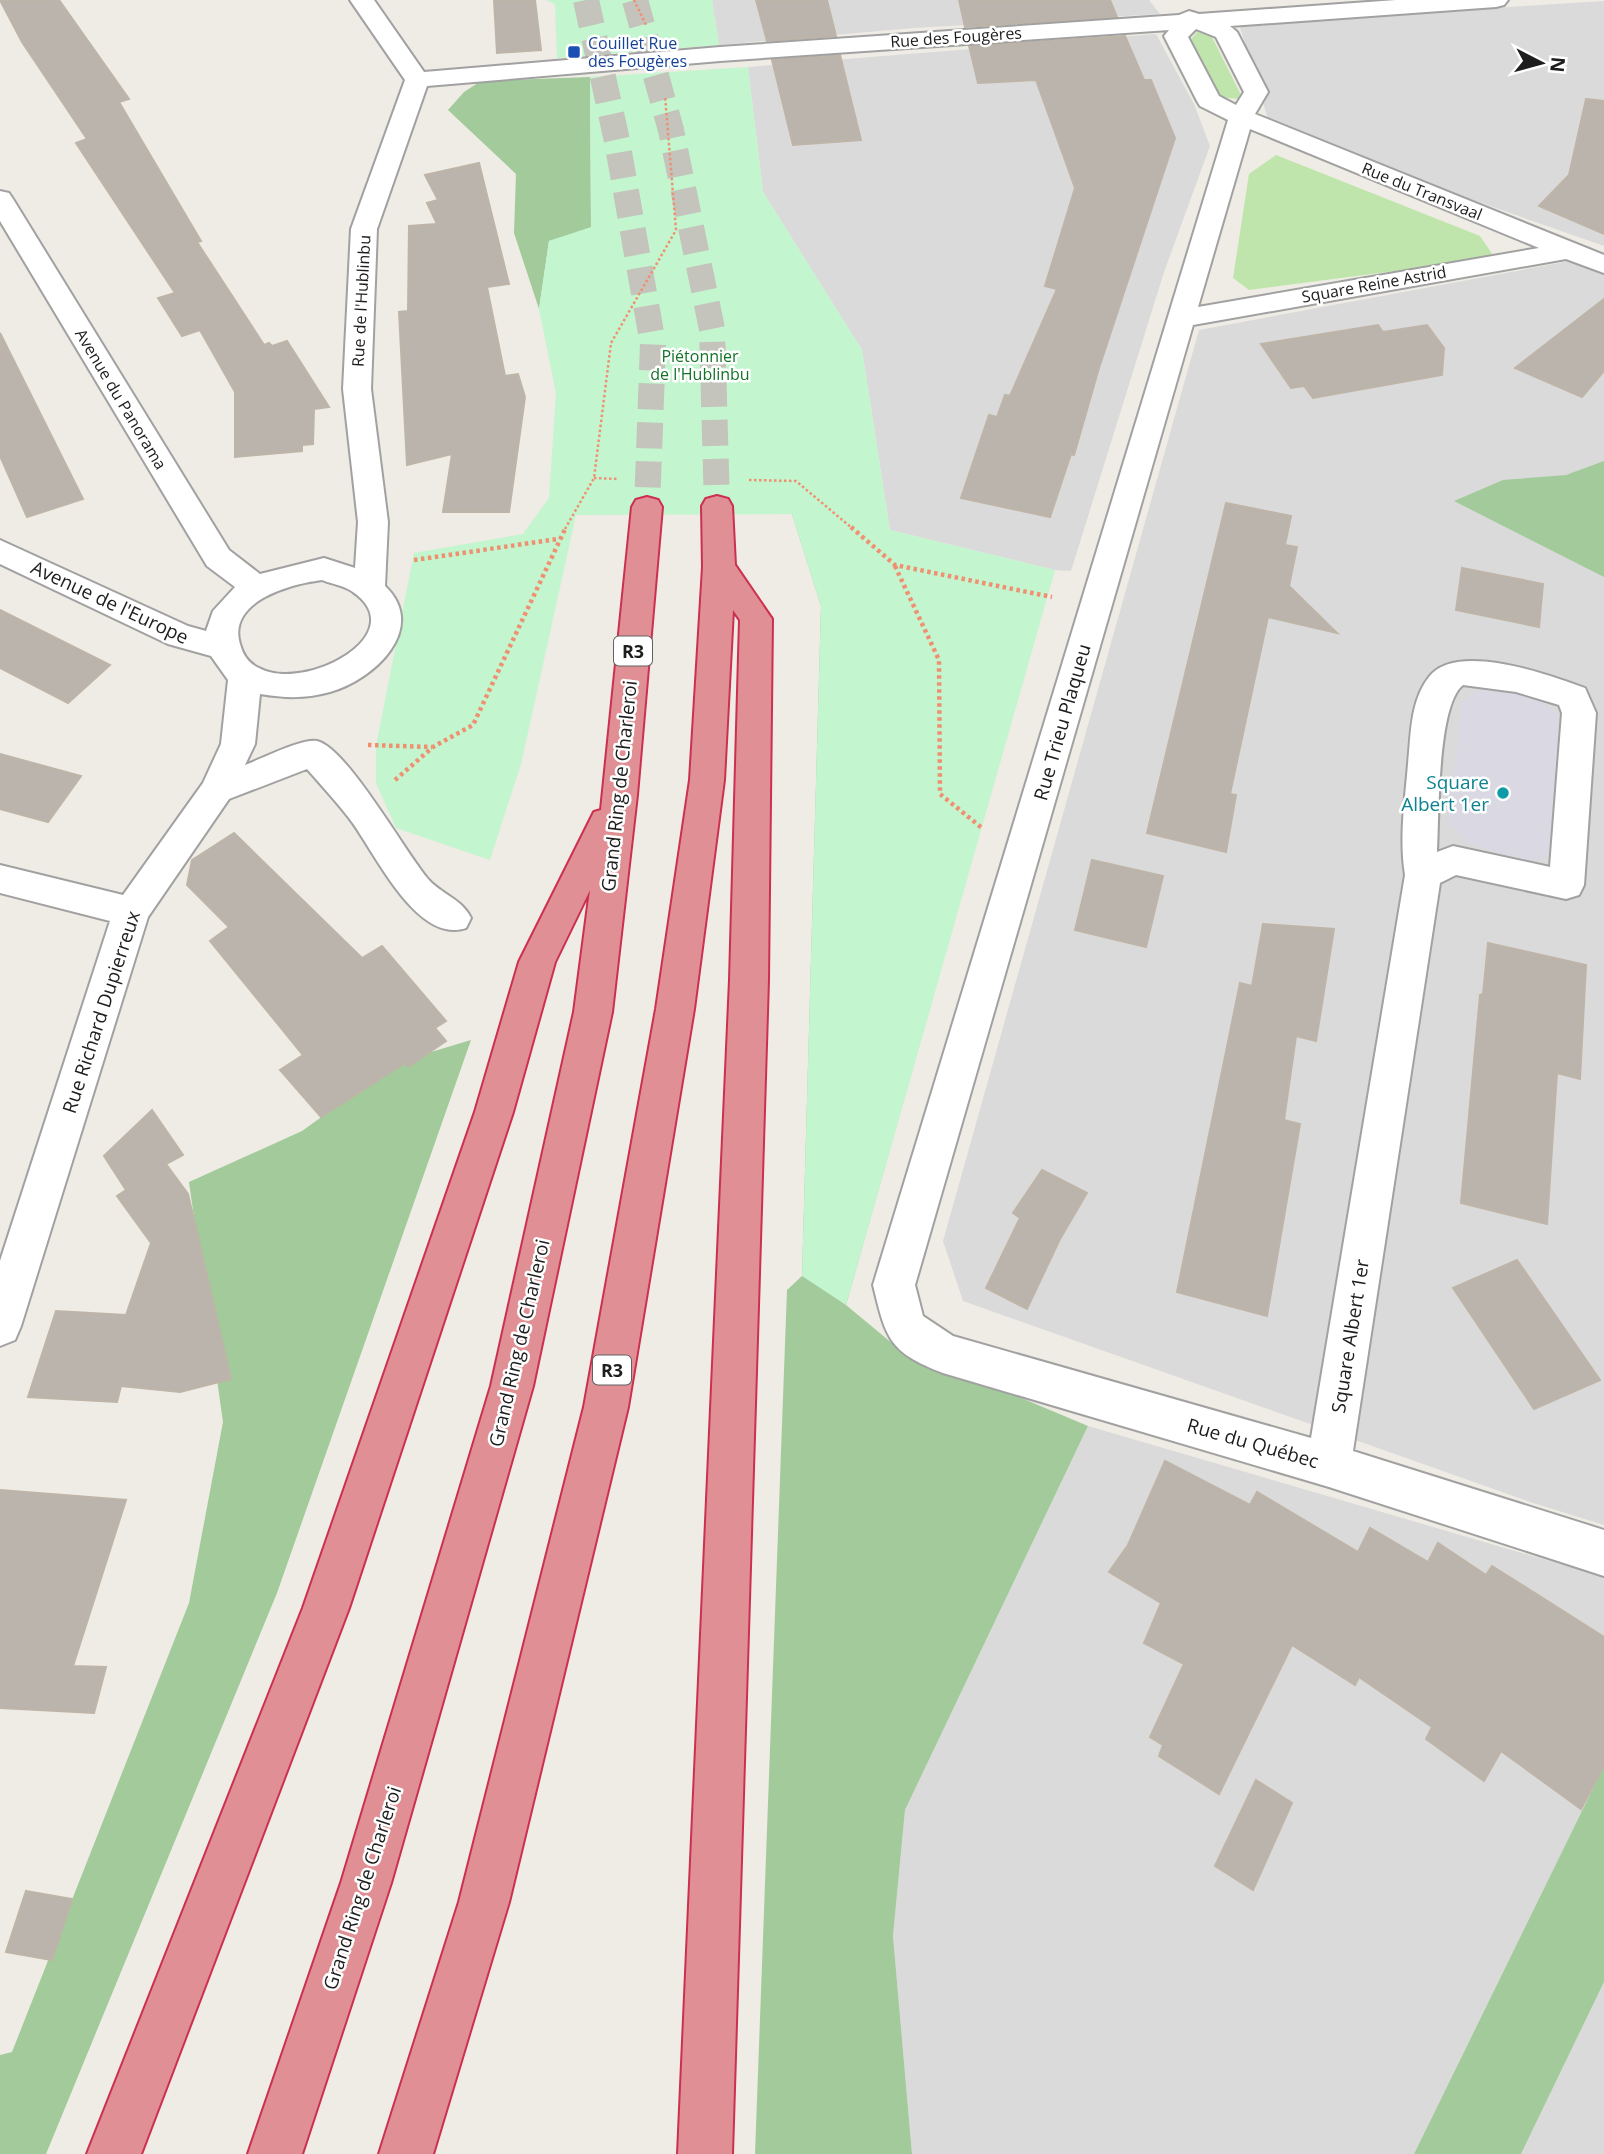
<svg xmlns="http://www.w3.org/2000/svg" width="1604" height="2154" viewBox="0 0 1604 2154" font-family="'Open Sans',sans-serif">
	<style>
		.residential { fill: #dbdada }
		.grass { fill: #c0e5ac }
		.forest { fill: #a2ca9b }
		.park { fill: #c3f5ce }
		.plaza { fill: #d9d8e3 }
		.building { fill: #bab4ad; stroke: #beb4a7; stroke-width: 2 }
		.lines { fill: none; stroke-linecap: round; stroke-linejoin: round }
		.highway-tunnel { stroke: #c4c3bc; stroke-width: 26; stroke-dasharray: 26 13; stroke-linecap: butt }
		.minor-casing { stroke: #a1a1a1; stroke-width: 4 }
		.highway-casing { stroke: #cc3050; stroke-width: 4 }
		.path-far1 { stroke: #f09072; stroke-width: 2.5; stroke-dasharray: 2.5 2.5; stroke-linecap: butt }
		.path { stroke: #f09072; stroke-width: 4.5; stroke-dasharray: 3.5 3.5; stroke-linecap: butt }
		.minor { fill: #fff; fill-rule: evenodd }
		.highway { fill: #e09094; fill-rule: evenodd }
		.transit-dot { fill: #1a4fb4; stroke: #fff; stroke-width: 2.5 }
		.culture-dot { fill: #0f9aa8; stroke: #fff; stroke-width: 2.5 }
		.labels { text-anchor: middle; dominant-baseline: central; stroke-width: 5; stroke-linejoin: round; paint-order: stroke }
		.far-street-label { font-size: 16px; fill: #1d1d1d; stroke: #fff }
		.far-transit-label { font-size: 16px; fill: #164399; stroke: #fff; text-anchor: start }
		.far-park-label { font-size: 16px; fill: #137328; stroke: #fff }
		.shield { fill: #fff; stroke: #616161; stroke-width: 2 }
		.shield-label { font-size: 18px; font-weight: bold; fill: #1d1d1d }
		.street-label { font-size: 19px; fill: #1d1d1d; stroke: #fff }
		.culture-label { font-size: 19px; fill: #0d838f; stroke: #fff; text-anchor: end }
	</style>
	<rect width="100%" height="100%" fill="#eeece4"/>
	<!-- residential -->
	<g class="residential">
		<polygon points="712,0 1149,0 1160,14 914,28 719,45"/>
		<polygon points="1604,1 1604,246 1271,129 1239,24"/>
		<polygon points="1156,34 1194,104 1210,146 1164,272 1071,571 1055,570 890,530 862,350 763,192 748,67"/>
		<polygon points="1570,261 1604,275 1604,1525 1530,1502 963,1301 943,1241 1199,330"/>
		<polygon points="1088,1426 1604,1577 1604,1766 1414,2154 912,2154 893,1936 905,1810"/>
		<polygon points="1604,1982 1604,2154 1521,2154"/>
	</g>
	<!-- grass -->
	<g class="grass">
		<polygon points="1198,31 1210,33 1240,93 1239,99 1220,97 1191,39"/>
		<polygon points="1276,155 1480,236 1495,258 1249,290 1233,278 1249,174"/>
	</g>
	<!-- forest -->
	<g class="forest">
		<polygon points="590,77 591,228 549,241 539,309 514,233 516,174 448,110 464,92 481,81"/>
		<polygon points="862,350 794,513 973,855 846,1305 893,1344 1088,1426 905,1810 893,1936 912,2154 755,2154 787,1290 802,1276 821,606 792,514 613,514"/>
		<polygon points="1604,461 1604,577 1454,501 1503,480 1566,475"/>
		<polygon points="471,1040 277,1593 46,2154 0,2154 0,2055 12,2052 189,1603 223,1422 189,1182 302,1131 398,1062"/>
		<polygon points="1604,1766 1604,1982 1521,2154 1414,2154"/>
	</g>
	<!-- park -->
	<g class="park">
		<polygon points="546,0 712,0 719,45 557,58 555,4"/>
		<polygon points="748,67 763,192 862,350 890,530 1055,570 846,1305 802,1276 821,606 792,514 576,515 521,764 490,860 396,828 376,783 376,746 414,553 523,534 549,498 556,393 539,309 549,241 591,227 590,77"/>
	</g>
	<!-- plaza -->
	<polygon class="plaza" points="1480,689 1529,695 1542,700 1558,715 1552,853 1531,861 1471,845 1448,823 1462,702"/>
	<!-- building -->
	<g class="building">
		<polygon points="0,0 59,0 129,99 119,102 201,241 197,242 264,345 269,343 272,346 287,341 329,407 314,409 313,444 302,445 302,451 235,457 235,392 200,330 182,336 158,298 175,293 76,143 87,139 22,42"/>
		<polygon points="494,0 535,0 541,50 497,53"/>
		<polygon points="756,0 827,0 836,36 767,41"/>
		<polygon points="959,0 1110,0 1117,17 965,27"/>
		<polygon points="1125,36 1144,80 1151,80 1175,138 1099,368 1074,455 1071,454 1050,517 961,498 989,415 997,417 1005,395 1010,396 1057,289 1045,286 1075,188 1036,80 978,83 969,46"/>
		<polygon points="840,55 861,140 793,145 772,60"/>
		<polygon points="1586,99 1604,101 1604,234 1539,206 1569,175"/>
		<polygon points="479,163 509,284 487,287 505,376 518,374 525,397 509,512 443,512 452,454 407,465 399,312 408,311 409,226 437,224 427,203 438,200 425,175"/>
		<polygon points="1604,299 1604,371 1582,397 1515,368"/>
		<polygon points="1378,325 1383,332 1427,325 1444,348 1442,375 1313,398 1304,386 1291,388 1261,344"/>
		<polygon points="0,333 83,499 27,517 0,456"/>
		<polygon points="1226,503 1291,516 1285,545 1297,547 1289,586 1337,633 1268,617 1230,794 1236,795 1226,852 1147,833"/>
		<polygon points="1462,568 1543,584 1539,627 1456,610"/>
		<polygon points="0,610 110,665 68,703 0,668"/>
		<polygon points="0,754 81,776 48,822 0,809"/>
		<polygon points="234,833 362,958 382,946 446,1021 435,1028 446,1041 408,1067 405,1063 321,1117 280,1070 303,1055 210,941 229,927 187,885 192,860"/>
		<polygon points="1092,860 1163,876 1146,947 1075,930"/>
		<polygon points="1263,924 1334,929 1316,1041 1296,1036 1284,1120 1300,1124 1267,1316 1177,1292 1240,983 1252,986"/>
		<polygon points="1488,943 1586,965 1580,1079 1557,1073 1547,1224 1461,1203 1480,995 1483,994"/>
		<polygon points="152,1110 183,1155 166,1164 188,1194 231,1379 180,1392 121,1386 117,1402 28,1397 56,1311 126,1315 151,1243 117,1196 126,1190 104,1156"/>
		<polygon points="1042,1170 1087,1193 1060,1239 1027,1309 986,1288 1020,1218 1013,1213"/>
		<polygon points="1517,1260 1600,1380 1534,1409 1453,1288"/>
		<polygon points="1165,1461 1250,1505 1257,1492 1358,1552 1370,1528 1428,1562 1438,1543 1486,1575 1492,1566 1604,1637 1604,1766 1581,1809 1501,1751 1484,1781 1426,1739 1432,1727 1359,1677 1355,1685 1292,1645 1219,1794 1159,1756 1163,1745 1150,1737 1184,1664 1144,1643 1161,1603 1109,1572 1128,1545"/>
		<polygon points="0,1490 126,1500 73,1666 106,1667 94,1713 0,1708"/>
		<polygon points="1256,1780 1292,1803 1253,1890 1215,1866"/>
		<polygon points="26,1891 72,1899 52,1960 6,1952"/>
	</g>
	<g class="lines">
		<!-- highway-tunnel -->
		<g class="highway-tunnel">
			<polyline points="586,0 617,141 653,344 647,507"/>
			<polyline points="635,0 671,130 712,329 717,506"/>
		</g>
		<!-- minor casing -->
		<g class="minor-casing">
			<path id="minor" d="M350,0H374L424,72L720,47L1179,15L1189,11L1199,14L1396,0H1508L1504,5L1496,7L1230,26L1237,32L1268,92L1255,114L1604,255V273L1566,259L1193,325L915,1285L923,1316L953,1336L1311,1438L1405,875C1399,838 1405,801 1408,764C1411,735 1410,701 1429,677C1456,641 1550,675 1585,688L1596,713L1584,885L1579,895L1566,899L1456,875L1440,883L1353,1451L1604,1530V1576L1329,1487L943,1373C888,1352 886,1338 873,1285L1228,120L1200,106L1197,101L1164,36L1169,30L720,61L427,86L377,229L371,389L388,522L385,586C429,628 374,680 330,692C305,699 285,698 260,694L255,744L245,765C261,759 302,738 317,741C347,748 405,852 428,879C441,894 462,899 471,918L466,928C416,945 374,850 349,818C336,801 321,785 307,769L229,799L148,917L21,1326L15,1340L0,1346V1261L110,921L0,893V865L123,895L203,783L221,744L228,680L211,656L168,644L0,564V540L188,626L206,631L213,611L235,587L207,566L0,221V191L9,193L13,199L229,550L260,574L324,558L355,568L358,522L343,389L351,229L405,80ZM1196,29L1216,37L1244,92L1236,105L1219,96L1188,37ZM1250,129L1539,248L1198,307ZM322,580C332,584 345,586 353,592C414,634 305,693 259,668C248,663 243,655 240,644C227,601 291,584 322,580ZM1463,685L1516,692L1559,705L1562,713L1550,867L1453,846L1437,852C1439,816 1437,705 1463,685Z"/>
		</g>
		<!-- highway casing -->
		<g class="highway-casing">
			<g id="highway">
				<polygon points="717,496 728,499 732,506 735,565 772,619 768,980 732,2154 678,2154 730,980 740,620 733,610 724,780 694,1009 628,1407 509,1902 433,2154 379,2154 459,1902 584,1407 656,1009 690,780 703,567 702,506 706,499"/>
				<polygon points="647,497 658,500 662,507 637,795 612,1012 533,1386 391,1883 302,2154 248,2154 341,1883 491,1386 574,1012 590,890 555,962 513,1112 349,1608 141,2154 87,2154 303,1608 475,1112 519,962 594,812 601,810 632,507 636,500"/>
			</g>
		</g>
		<!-- path-far1 -->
		<g class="path-far1">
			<polyline points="634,0 646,25"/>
			<polyline points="594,478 618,479"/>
			<polyline points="749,480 796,481 853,529"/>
			<polyline points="565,529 594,478 611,343 676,230 665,96"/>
		</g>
		<!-- path -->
		<g class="path">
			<polyline points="851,527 895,565 1052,597"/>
			<polyline points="414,560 558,539"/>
			<polyline points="895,566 939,660 940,794 982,828"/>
			<polyline points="368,745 432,747"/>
			<polyline points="395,780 433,747 473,725 566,527"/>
		</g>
		<!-- minor -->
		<use href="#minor" class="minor"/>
		<!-- highway -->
		<use href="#highway" class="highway"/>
	</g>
	<!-- markers -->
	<rect class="transit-dot" x="567" y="45" width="14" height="14" rx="3.5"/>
	<circle class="culture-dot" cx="1503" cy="793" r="7"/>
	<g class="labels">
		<!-- far-street labels -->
		<g class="far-street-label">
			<text transform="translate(956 37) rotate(-4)">Rue des Fougères</text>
			<text transform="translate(1422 191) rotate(22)">Rue du Transvaal</text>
			<text transform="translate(1374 284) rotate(-10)">Square Reine Astrid</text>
			<text transform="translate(361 301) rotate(-87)">Rue de l'Hublinbu</text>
			<text transform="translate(121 399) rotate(59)">Avenue du Panorama</text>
		</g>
		<!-- far-transit labels -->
		<g class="far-transit-label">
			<text x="588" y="43">Couillet Rue<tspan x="588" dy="18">des Fougères</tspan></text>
		</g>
		<!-- far-park labels -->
		<g class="far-park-label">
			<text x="700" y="356">Piétonnier<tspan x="700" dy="18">de l'Hublinbu</tspan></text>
		</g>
		<!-- shield labels -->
		<g class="shield">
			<rect x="614" y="636.5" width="38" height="29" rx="5"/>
			<rect x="593" y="1355.5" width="38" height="29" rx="5"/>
		</g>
		<g class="shield-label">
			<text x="633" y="651">R3</text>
			<text x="612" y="1370">R3</text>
		</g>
		<!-- street labels -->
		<g class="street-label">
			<text transform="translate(110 602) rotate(25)">Avenue de l'Europe</text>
			<text transform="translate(1062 722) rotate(-74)">Rue Trieu Plaqueu</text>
			<text transform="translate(619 786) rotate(-84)">Grand Ring de Charleroi</text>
			<text transform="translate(101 1012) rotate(-72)">Rue Richard Dupierreux</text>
			<text transform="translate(1350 1336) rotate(-81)">Square Albert 1er</text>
			<text transform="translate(519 1343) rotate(-77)">Grand Ring de Charleroi</text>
			<text transform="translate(1253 1443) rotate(16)">Rue du Québec</text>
			<text transform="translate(362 1888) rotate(-72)">Grand Ring de Charleroi</text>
		</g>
		<!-- culture labels -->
		<g class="culture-label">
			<text x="1489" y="782">Square<tspan x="1489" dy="22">Albert 1er</tspan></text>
		</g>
	</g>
	<!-- north arrow -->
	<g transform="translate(1541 63) rotate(96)" stroke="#ffffff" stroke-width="5" paint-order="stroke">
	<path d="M0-5L12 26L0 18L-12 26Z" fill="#1d1d1d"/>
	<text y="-10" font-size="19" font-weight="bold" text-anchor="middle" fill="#1d1d1d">N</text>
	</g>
</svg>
